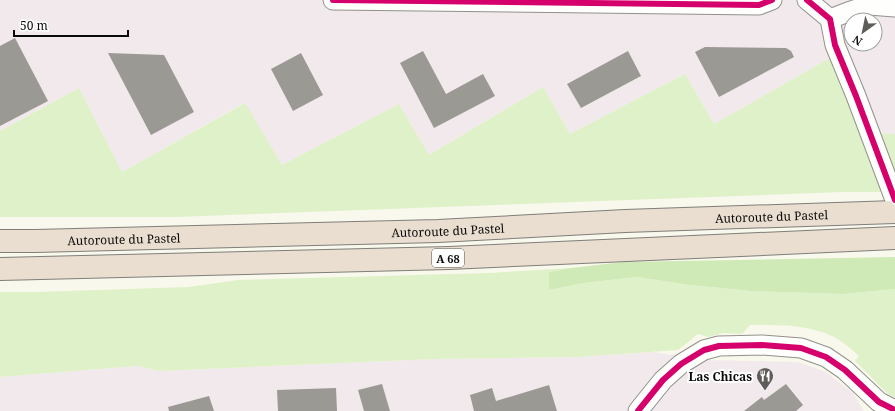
<svg xmlns="http://www.w3.org/2000/svg" width="895" height="411" viewBox="0 0 895 411" font-family="'Noto Serif',serif">
	<style>
		.industrial { fill: #f1e9eb; fill-rule: evenodd }
		.green { fill: #dff1c9 }
		.forest { fill: #cfeab7 }
		.building { fill: #9b9993 }
		.lines { fill: none; stroke-linecap: round; stroke-linejoin: round }
		.minor-casing { stroke: #92918c; stroke-width: 21 }
		.highway-casing { stroke: #7f7e79; stroke-width: 24 }
		.minor { stroke: #fefefc; stroke-width: 19 }
		.highway { stroke: #eaded1; stroke-width: 22 }
		.cycleway-casing { stroke: #fff; stroke-width: 8 }
		.cycleway { stroke: #d6006c; stroke-width: 6 }
		.labels { text-anchor: middle; dominant-baseline: central; stroke-width: 4; stroke-linejoin: round; paint-order: stroke }
		.shield { fill: #fff; stroke: #545454; stroke-width: 1 }
		.shield-label { font-size: 11px; font-weight: bold; fill: #0a0a0a }
		.street-label { font-size: 12px; fill: #0a0a0a; stroke: #fff }
		.poi-label { font-size: 12px; font-weight: bold; fill: #0a0a0a; stroke: #fff; text-anchor: end }
	</style>
	<rect width="100%" height="100%" fill="#f9f8ec"/>
	<!-- industrial -->
	<g class="industrial">
		<path d="M0,0H895V134L871,133L835,55L714,124L685,74L570,134L543,87L429,155L399,104L282,165L244,103L122,172L79,88L0,131ZM851,20H875V44H851Z"/>
		<polygon points="653,352 703,360 798,362 826,372 853,393 864,411 0,411 0,377 138,366 159,371 434,359 578,357"/>
	</g>
	<!-- green -->
	<g class="green">
		<polygon points="835,55 871,133 895,134 895,192 841,192 175,217 0,217 0,131 79,88 122,172 245,103 282,165 399,104 429,155 543,87 570,134 685,74 714,124"/>
		<path d="M571,268L549,272V290L584,283L637,277L690,285L750,291L843,294L895,289V397L889,395L855,361L859,356C851,349 843,342 834,337C808,324 778,325 750,325L742,334L723,333L709,337L698,334L694,337L692,339L678,350L578,357L434,359L159,371L137,366L0,377V292H38L189,287L238,280L489,273Z"/>
	</g>
	<!-- forest -->
	<polygon class="forest" points="895,257 895,289 843,294 750,291 690,285 637,277 584,283 549,290 549,272 571,268 623,262"/>
	<!-- building -->
	<g class="building">
		<polygon points="15,38 48,101 0,126 0,46"/>
		<polygon points="705,47 786,48 791,51 794,57 719,97 695,52"/>
		<polygon points="423,51 446,94 483,74 495,96 434,128 400,63"/>
		<polygon points="628,51 641,76 581,108 567,84"/>
		<polygon points="108,53 164,55 194,112 151,135"/>
		<polygon points="301,53 323,95 293,111 271,69"/>
		<polygon points="382,384 390,411 364,411 358,390"/>
		<polygon points="786,384 803,405 796,411 744,411 762,397 764,400"/>
		<polygon points="549,385 557,411 474,411 470,395 492,388 496,401"/>
		<polygon points="336,388 337,411 278,411 277,390"/>
		<polygon points="209,396 214,411 169,411 168,407"/>
	</g>
	<g class="lines">
		<!-- minor casing -->
		<g class="minor-casing">
			<g id="minor">
				<polyline points="333,0 759,5 772,0"/>
				<polyline points="807,0 830,19 835,45 856,96 895,200"/>
				<polyline points="830,19 848,12 869,5 895,7"/>
				<polyline points="638,411 663,380 681,364 704,350 719,346 762,345 801,348 826,357 845,370 879,402 895,410"/>
			</g>
		</g>
		<!-- highway casing -->
		<g class="highway-casing">
			<g id="highway">
				<path id="s1" d="M0,241H35L438,231L625,221L895,212"/>
				<polyline points="0,269 449,258 895,238"/>
			</g>
		</g>
		<!-- minor -->
		<use href="#minor" class="minor"/>
		<!-- highway -->
		<use href="#highway" class="highway"/>
		<!-- cycleway casing -->
		<g class="cycleway-casing">
			<g id="cycleway">
				<polyline points="333,0 759,5 772,0"/>
				<polyline points="807,0 830,19 835,45 856,96 895,200"/>
				<polyline points="638,411 663,380 681,364 704,350 719,346 762,345 801,348 826,357 845,370 879,402 895,410"/>
			</g>
		</g>
		<!-- cycleway -->
		<use href="#cycleway" class="cycleway"/>
	</g>
	<!-- icons -->
	<defs>
		<g id="restaurant-pin" transform="scale(0.9)"><path d="M0 17L-7.5 6A9.5 9.5 0 1 1 7.5 6Z" fill="#5e5d59" stroke="#fff"/><path d="M-5-6h1v4h1v-4h1v4h1v-4h1v5L-1.5 .5V6h-2V.5L-5-1ZM5-6V6H3V1.5H1.5Q1.5-4 5-6Z" fill="#fff"/></g>
	</defs>
	<g fill-rule="evenodd">
		<use href="#restaurant-pin" x="765" y="376"/>
	</g>
	<g class="labels">
		<!-- shield labels -->
		<rect class="shield" x="432" y="249" width="32" height="18" rx="3"/>
		<g class="shield-label">
			<text x="448" y="258">A 68</text>
		</g>
		<!-- street labels -->
		<g class="street-label">
			<text stroke="none"><textPath href="#s1" startOffset="772">Autoroute du Pastel</textPath></text>
			<text stroke="none"><textPath href="#s1" startOffset="448">Autoroute du Pastel</textPath></text>
			<text stroke="none"><textPath href="#s1" startOffset="124">Autoroute du Pastel</textPath></text>
		</g>
		<!-- poi labels -->
		<g class="poi-label">
			<text x="752" y="376">Las Chicas</text>
		</g>
	</g>
	<!-- north arrow -->
	<g transform="translate(863 32) rotate(213)"><circle r="19" fill="#ffffff" stroke="#9d9d9d"/>
	<path d="M0-3L7 15L0 10L-7 15Z" fill="#5e5d59"/>
	<text y="-6" font-size="11" font-weight="bold" text-anchor="middle" fill="#0a0a0a">N</text>
	</g>
	<!-- scale -->
	<path d="M14 30v6h114v-6" fill="none" stroke="#0a0a0a" stroke-width="2"/>
	<text x="20" y="30" font-size="12" fill="#0a0a0a" stroke="#ffffff" stroke-width="3" paint-order="stroke">50 m</text>
</svg>
